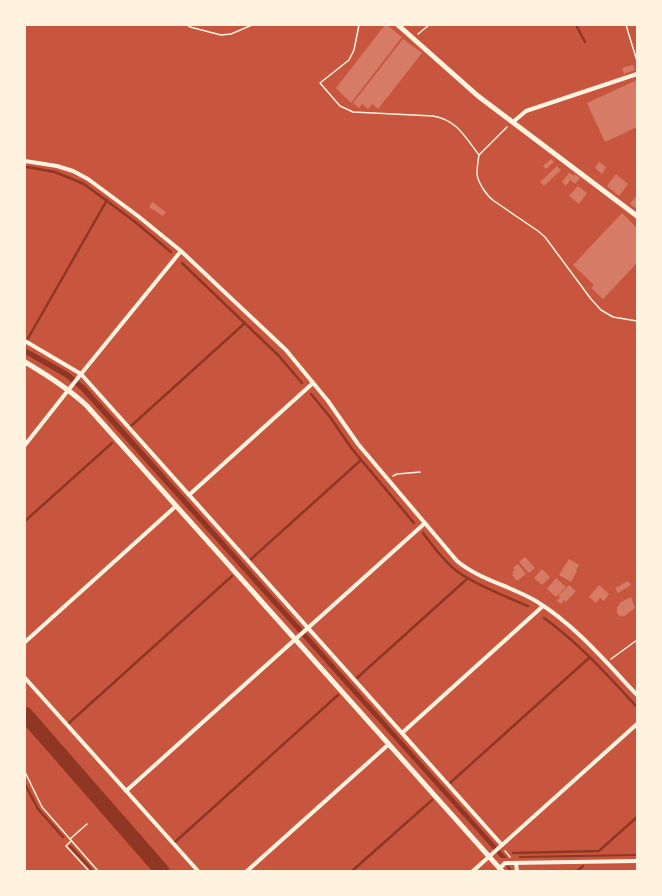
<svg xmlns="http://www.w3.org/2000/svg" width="662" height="896" viewBox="0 0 662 896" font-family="'PT Sans Narrow',sans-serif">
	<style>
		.water { fill: #8f3625 }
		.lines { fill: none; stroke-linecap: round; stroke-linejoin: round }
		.stream { stroke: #8f3625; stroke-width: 2.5 }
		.river { stroke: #8f3625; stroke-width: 15 }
		.building { fill: #d67c66 }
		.path { stroke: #fff3e0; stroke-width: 1.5 }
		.minor { stroke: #fff3e0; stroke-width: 4 }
		.tertiary { stroke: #fff3e0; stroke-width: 5 }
	</style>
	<rect width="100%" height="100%" fill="#c8553d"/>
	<!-- water -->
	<g class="water">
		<polygon points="25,348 68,372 85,386 507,858 501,858 81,390 65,377 25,354"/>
		<polygon points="637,854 637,856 519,858 519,856"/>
	</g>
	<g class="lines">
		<!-- stream -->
		<g class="stream">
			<polyline points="576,25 585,42"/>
			<polyline points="27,167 55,172 84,184 134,221 171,252"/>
			<polyline points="182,263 279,356 302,383"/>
			<polyline points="27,340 107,200"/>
			<polyline points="311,394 330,417 352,449 414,523"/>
			<polyline points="131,426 245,323"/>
			<polyline points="25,521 112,443"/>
			<path d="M423,533C433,546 444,562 458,572C476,585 507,597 528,606"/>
			<polyline points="250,560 361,460"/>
			<path d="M544,618C579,643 608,676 637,707"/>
			<polyline points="357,678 468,578"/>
			<polyline points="69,723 232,576"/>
			<polyline points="450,783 590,657"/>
			<polyline points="25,784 38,809 63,837"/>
			<polyline points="175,842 338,695"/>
			<polyline points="70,846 93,871"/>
			<polyline points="513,853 599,851 637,817"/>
			<polyline points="508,867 511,871"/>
			<polyline points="352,871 432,800"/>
			<polyline points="577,871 583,866"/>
		</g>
		<!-- river -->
		<polyline class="river" points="25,714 162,871"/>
	</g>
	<!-- building -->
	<g class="building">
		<polygon points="385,25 387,25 402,37 351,103 336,88"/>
		<polygon points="403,39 422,53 378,109 372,104 368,109 362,104 359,108 353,103"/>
		<polygon points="633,65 635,70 624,74 622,68"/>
		<polygon points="637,80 637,127 605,142 587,103"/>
		<polygon points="551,159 554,162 546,169 543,166"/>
		<polygon points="599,162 606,167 602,174 595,168"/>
		<polygon points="557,166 561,170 544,186 540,182"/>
		<polygon points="569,173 574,176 575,174 580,178 575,184 570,180 566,186 562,182"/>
		<polygon points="616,174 628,184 619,196 607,186"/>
		<polygon points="578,186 587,193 579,204 569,196"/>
		<polygon points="637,195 637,209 630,204"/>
		<polygon points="152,202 166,212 163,216 149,207"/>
		<polygon points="622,213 637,228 637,263 603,299 591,288 594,285 573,265"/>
		<polygon points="525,557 535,568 529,573 519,562"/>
		<polygon points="569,559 579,565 576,570 577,571 571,582 559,575"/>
		<polygon points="518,564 526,574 517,581 512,575 514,574 512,572 515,570 513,568"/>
		<polygon points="542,569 550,577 542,585 534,578"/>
		<polygon points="556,578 566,587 556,597 547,589"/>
		<polygon points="628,581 631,585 618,593 615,588"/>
		<polygon points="569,585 576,591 566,602 564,600 561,604 557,601 560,597 558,596"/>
		<polygon points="599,585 609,594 604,601 600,598 596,603 589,597"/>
		<polygon points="631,597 635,608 623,617 622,615 620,617 617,613 617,607 620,604 619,603"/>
	</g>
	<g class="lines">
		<!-- path -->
		<g class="path">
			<polyline points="187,25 190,27 221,35 231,34 252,25"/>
			<path d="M359,25L354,50L349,60L320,83L340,106L353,112L433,116C457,120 465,137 479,155"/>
			<polyline points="626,25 637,61"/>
			<polyline points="418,34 429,25"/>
			<path d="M507,127L479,155C478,161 477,168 477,174C478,183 487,196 494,201L538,231L545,237L591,299L601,310L613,317L637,321"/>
			<polyline points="393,476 397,474 420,472"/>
			<polyline points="611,659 637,640"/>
			<polyline points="25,772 42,807 98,871"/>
			<polyline points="70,839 87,824"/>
			<polyline points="71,841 66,846 89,871"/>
			<polyline points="505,851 510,857"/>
		</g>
		<!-- minor -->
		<g class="minor">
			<polyline points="513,122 526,111 637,74"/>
			<path d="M25,161L57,166L73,171L88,179L138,216L181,251L286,350L328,401L358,444L457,561C480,580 511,586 536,601C575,625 606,662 637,695"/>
			<polyline points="25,341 81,374 502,845"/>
			<polyline points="25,445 81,374 181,251"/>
			<polyline points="189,495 313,383"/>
			<polyline points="25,642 176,506"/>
			<polyline points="25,678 198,871"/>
			<polyline points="402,733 543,606"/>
			<polyline points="126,791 425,523"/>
			<polyline points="516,863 517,871"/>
			<polyline points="500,868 505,863 637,861"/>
			<polyline points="247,871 389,744"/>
			<polyline points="473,871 637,724"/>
		</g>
		<!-- tertiary -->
		<g class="tertiary">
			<polyline points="398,25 478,96 637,216"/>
			<path d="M25,362C47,375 68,388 87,406L502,871"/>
		</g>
	</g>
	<!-- border -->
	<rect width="662" height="896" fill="none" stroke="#fff3e0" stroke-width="52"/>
</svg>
